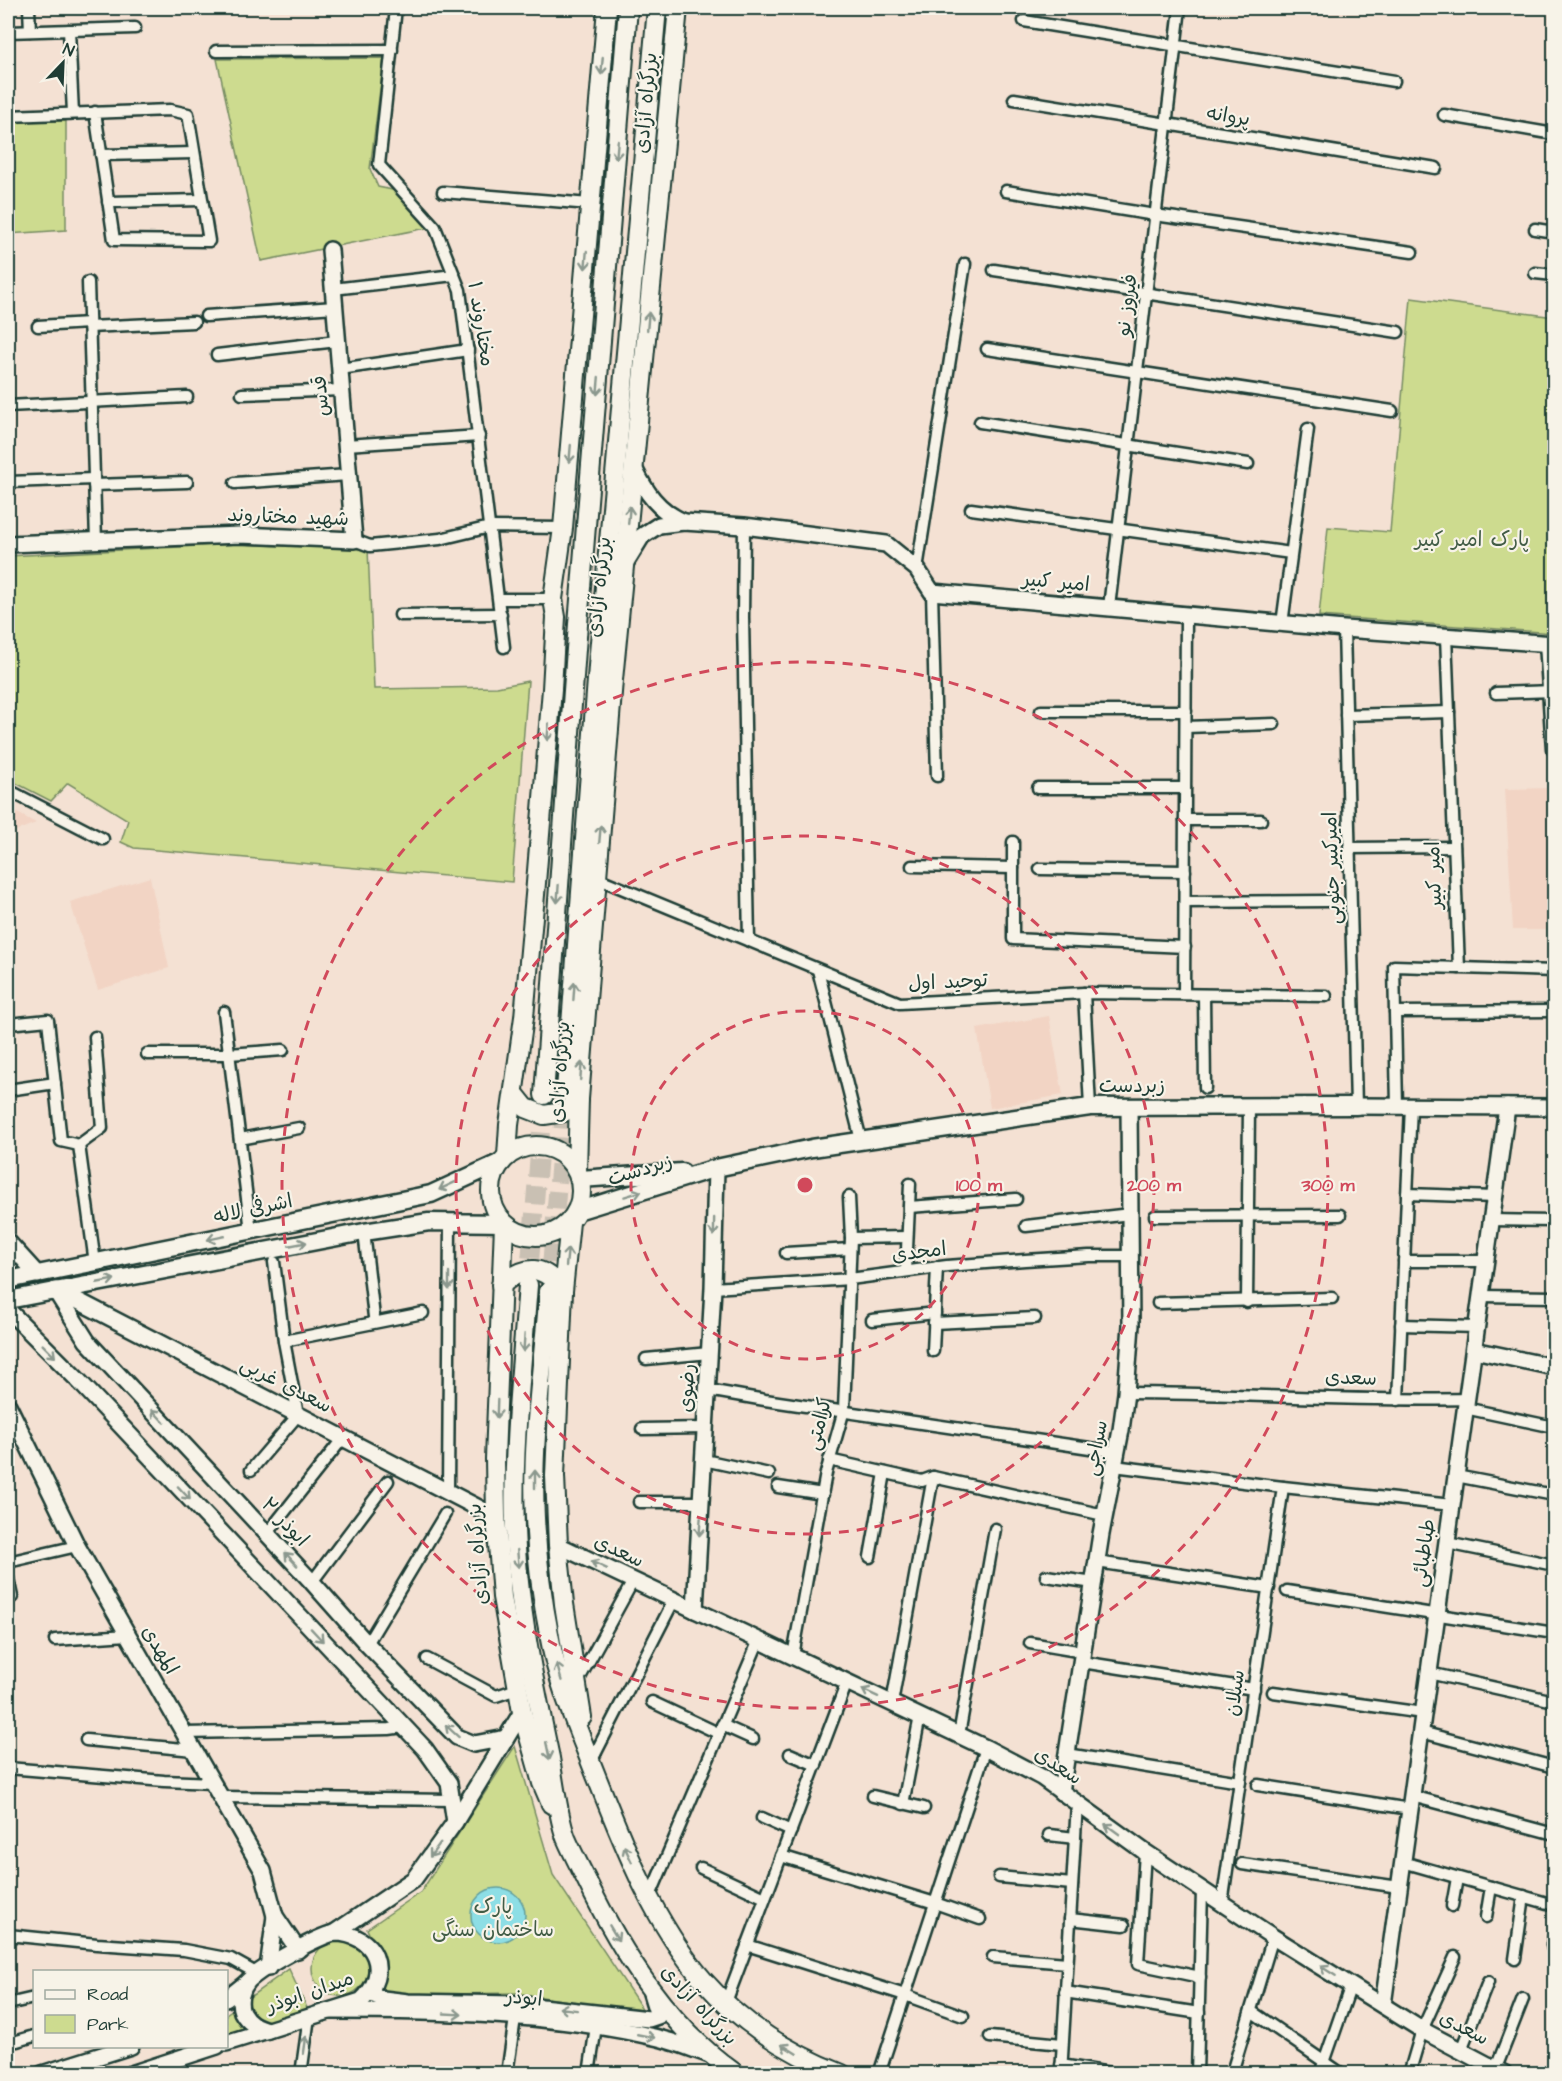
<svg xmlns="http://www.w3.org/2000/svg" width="1562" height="2081" viewBox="0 0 1562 2081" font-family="'Architects Daughter','Playpen Sans Arabic',sans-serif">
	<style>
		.built { fill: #f2d4c4 }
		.green { fill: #cddb8f; stroke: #768c62; stroke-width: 1.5 }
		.water { fill: #8ddee5; stroke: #619e9e; stroke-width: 1.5 }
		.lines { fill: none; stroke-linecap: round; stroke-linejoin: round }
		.highway-tunnel { stroke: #c9c0b3; stroke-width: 18; stroke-dasharray: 18 9; stroke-linecap: butt }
		.street-casing { stroke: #1f3d34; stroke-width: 15 }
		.secondary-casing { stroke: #1f3d34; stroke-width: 20 }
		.primary-casing { stroke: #1f3d34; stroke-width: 21 }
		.highway-casing { stroke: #1f3d34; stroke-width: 22 }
		.street { stroke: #f7f3e8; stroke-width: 10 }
		.secondary { stroke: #f7f3e8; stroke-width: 15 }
		.primary { stroke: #f7f3e8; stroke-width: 16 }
		.highway { stroke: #f7f3e8; stroke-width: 18 }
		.oneway { stroke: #8b988e }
		.ring { fill: none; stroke: #d1495b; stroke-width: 3; stroke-dasharray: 10 8 }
		.labels { text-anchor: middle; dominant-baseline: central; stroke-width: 4.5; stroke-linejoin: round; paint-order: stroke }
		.street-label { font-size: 20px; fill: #1f3d34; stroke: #f7f3e8 }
		.park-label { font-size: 20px; fill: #425d46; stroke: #f7f3e8 }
		.centre { fill: #d1495b; stroke: #f7f3e8; stroke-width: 3 }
		.ring-label { font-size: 18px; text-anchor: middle; font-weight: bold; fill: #d1495b; stroke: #f7f3e8; stroke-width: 4.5; stroke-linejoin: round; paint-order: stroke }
	</style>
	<rect width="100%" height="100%" fill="#f4e1d3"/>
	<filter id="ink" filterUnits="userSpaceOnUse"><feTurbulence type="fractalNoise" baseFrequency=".0167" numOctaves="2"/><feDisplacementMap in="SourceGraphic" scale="12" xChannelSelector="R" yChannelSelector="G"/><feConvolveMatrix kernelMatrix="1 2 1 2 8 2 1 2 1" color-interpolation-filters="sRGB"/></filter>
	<g filter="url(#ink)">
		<!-- built -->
		<g class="built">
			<polygon points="1554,788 1554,930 1513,930 1505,789"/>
			<polygon points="8,808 36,823 8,834"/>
			<polygon points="150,877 169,968 98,990 70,902"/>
			<polygon points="1049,1016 1063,1095 990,1108 977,1029"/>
		</g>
		<!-- green -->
		<g class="green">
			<polygon points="384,58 370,169 378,187 412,194 427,228 261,261 217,59"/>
			<polygon points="66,121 66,230 8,234 8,122"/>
			<polygon points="1411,298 1554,317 1554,633 1319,616 1328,527 1390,532"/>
			<polygon points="236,544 368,549 374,689 497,687 528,681 512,882 134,848 121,842 128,820 68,783 51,801 8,779 8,556"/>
			<polygon points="515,1746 553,1875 645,2013 516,1993 380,1995 380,1957 367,1929 421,1892"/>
			<circle cx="340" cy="1968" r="28"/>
			<polygon points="289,1969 308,2010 227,2038 226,2014"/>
		</g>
		<!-- water -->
		<circle class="water" cx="498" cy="1915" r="27"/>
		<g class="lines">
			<!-- highway-tunnel -->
			<g class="highway-tunnel">
				<polyline points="528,1285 544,1095"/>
				<polyline points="549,1290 565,1099"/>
			</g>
			<!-- street casing -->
			<g class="street-casing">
				<g id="street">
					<polyline points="29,8 30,31"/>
					<polyline points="396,8 379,165 435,227 460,290 504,647"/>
					<polyline points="1024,21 1394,81"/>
					<polyline points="69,30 73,113"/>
					<polyline points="8,32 135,28"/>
					<polyline points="216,51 392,50"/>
					<polyline points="1014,99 1436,168"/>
					<polyline points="1444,115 1554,134"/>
					<polyline points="8,116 170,110 188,114 209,241 114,240 95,112"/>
					<polyline points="101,155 194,153"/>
					<polyline points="1006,191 1155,215 1412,252"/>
					<polyline points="443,192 590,204"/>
					<polyline points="108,202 202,200"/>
					<polyline points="1535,229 1554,232"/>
					<polyline points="994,270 1398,332"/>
					<polyline points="1535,273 1554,275"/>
					<polyline points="88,282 96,541"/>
					<polyline points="333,289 454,275"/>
					<polyline points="206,316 335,307"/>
					<polyline points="38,326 89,323"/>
					<polyline points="89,327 194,322"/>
					<polyline points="987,349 1392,411"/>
					<polyline points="217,355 337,341"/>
					<polyline points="340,369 468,350"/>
					<polyline points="242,394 341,390"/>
					<polyline points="8,406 187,397"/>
					<polyline points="980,422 1248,464"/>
					<polyline points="346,445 479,436"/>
					<polyline points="8,482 94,479"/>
					<polyline points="235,483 348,475"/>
					<polyline points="94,485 187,482"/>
					<polyline points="971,509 1291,553"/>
					<polyline points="744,526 743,617 749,941"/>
					<polyline points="354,540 370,546 440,539 490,527 563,528"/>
					<polyline points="917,569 965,264"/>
					<polyline points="932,592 937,776"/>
					<polyline points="499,599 553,599"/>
					<polyline points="1109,607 1180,8"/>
					<polyline points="400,615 501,614"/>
					<polyline points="1282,624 1308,429"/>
					<polyline points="1344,629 1356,1106"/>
					<polyline points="1446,636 1459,968"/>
					<polyline points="1545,643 1552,749"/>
					<polyline points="1496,693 1554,691"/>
					<polyline points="1041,711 1186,711"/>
					<polyline points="1346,715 1449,712"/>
					<polyline points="1186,727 1274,724"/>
					<polyline points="1038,788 1185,788"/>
					<polyline points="8,790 103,839"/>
					<polyline points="1185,820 1261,820"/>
					<polyline points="1013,842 1013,939 1185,947"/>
					<polyline points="1349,848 1454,847"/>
					<polyline points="912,866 1013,868"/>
					<polyline points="1040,869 1185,871"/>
					<polyline points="597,878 900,1003 1084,993 1326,996"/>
					<polyline points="1185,902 1329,901"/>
					<polyline points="818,970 861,1140"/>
					<polyline points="1084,993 1090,1107"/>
					<polyline points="1184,994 1186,615"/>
					<polyline points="1204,995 1205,1088"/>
					<polyline points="224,1012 251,1231"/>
					<polyline points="1395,1012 1554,1011"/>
					<polyline points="8,1024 48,1020 61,1141 79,1145"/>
					<polyline points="147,1054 229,1054 283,1050"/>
					<polyline points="8,1090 55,1083"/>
					<polyline points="1397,1106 1394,966 1554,971"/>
					<polyline points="240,1139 299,1128"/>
					<polyline points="79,1145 102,1128 95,1037"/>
					<polyline points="79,1145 95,1263"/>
					<polyline points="1407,1194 1495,1197"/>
					<polyline points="909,1207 1016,1199"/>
					<polyline points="1155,1216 1340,1215"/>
					<polyline points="1492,1220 1554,1221"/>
					<polyline points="1026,1226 1130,1214"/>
					<polyline points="364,1232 374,1317"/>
					<polyline points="851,1238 907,1237"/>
					<polyline points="786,1253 850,1249"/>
					<polyline points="1404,1261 1486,1261"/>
					<polyline points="906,1271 910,1184"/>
					<polyline points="713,1288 850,1279 947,1266 1025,1260 1089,1256 1130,1256"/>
					<polyline points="1481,1296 1554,1297"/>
					<polyline points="1247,1302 1249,1107"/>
					<polyline points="1158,1303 1332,1298"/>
					<polyline points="872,1320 935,1313"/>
					<polyline points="934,1323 1035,1318"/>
					<polyline points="1401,1325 1477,1327"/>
					<polyline points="284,1341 423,1313"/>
					<polyline points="933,1351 937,1267"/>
					<polyline points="646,1359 709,1353"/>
					<polyline points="708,1390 765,1400 1117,1452"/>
					<path d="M1126,1393C1240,1393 1353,1402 1467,1399"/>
					<polyline points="1398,1400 1411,1106"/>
					<polyline points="1465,1408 1554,1427"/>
					<polyline points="642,1429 706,1428"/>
					<polyline points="704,1460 769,1474"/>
					<polyline points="829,1460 922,1481 933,1477 1104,1515"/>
					<polyline points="1114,1466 1283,1487 1452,1505"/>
					<polyline points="251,1470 298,1415 284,1341 274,1262"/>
					<polyline points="1456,1476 1554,1495"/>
					<polyline points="778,1487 823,1494"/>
					<polyline points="448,1492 450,1223"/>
					<polyline points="639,1502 702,1502"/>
					<polyline points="267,1534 343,1438"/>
					<polyline points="1447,1543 1554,1565"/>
					<polyline points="870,1557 885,1473"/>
					<polyline points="8,1562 77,1546"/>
					<polyline points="1097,1562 1269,1588"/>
					<polyline points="1046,1576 1094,1583"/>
					<polyline points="8,1578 12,1597"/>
					<polyline points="312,1582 388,1481"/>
					<polyline points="1287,1591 1554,1633"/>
					<polyline points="55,1640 127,1635"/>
					<polyline points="1030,1643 1083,1652"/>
					<polyline points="367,1644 445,1514"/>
					<polyline points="793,1656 826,1473 844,1410 851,1238 849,1197"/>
					<polyline points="427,1659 496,1696 517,1689"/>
					<polyline points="1082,1662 1254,1689"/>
					<polyline points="1429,1673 1554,1701"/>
					<polyline points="577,1683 633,1581"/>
					<polyline points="1273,1692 1423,1713"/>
					<polyline points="652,1702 718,1733"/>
					<polyline points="892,1703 933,1477"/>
					<polyline points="722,1725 753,1739"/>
					<polyline points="1421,1732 1554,1767"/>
					<polyline points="184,1733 389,1729 403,1727"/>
					<polyline points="959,1735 995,1529"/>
					<polyline points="86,1740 194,1750"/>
					<polyline points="790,1754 816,1765"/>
					<polyline points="1067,1754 1240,1782"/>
					<polyline points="591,1762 674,1600"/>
					<polyline points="8,1768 164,1781 213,1783"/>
					<polyline points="1258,1785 1410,1809"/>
					<polyline points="873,1796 924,1808"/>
					<polyline points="1412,1796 1554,1834"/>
					<polyline points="221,1797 452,1800"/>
					<polyline points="903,1804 920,1716"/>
					<polyline points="762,1818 791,1831"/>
					<polyline points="1049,1835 1075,1838"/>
					<polyline points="1145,1852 1138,1964 1200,1977"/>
					<polyline points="781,1856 935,1903 980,1919"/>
					<polyline points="1403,1862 1554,1905"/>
					<polyline points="1242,1864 1399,1887"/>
					<polyline points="701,1868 765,1898"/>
					<polyline points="999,1877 1072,1884"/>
					<polyline points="650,1896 759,1640"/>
					<polyline points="1222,1904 1283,1487"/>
					<polyline points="1452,1906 1457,1878"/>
					<polyline points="1486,1917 1491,1887"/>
					<polyline points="1070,1919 1124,1925"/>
					<polyline points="8,1935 97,1944 184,1950 231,1959 258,1974"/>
					<polyline points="1554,1936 1552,1945 1554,1953"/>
					<polyline points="747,1945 905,1995 963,2016"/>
					<polyline points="993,1957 1067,1963"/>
					<polyline points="1515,1959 1524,1896"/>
					<polyline points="1065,1992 1199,2013"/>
					<polyline points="726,2002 847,1682"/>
					<polyline points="8,2004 34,1998"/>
					<polyline points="1251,2011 1342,2074"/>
					<polyline points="990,2037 1062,2044"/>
					<polyline points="17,2041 34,2036"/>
					<polyline points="1461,2050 1488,1982"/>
					<polyline points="1061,2065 1116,2074"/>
					<polyline points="1496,2068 1523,1999"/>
					<polyline points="301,2074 309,2017"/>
					<polyline points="507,2074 515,2018"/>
					<polyline points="589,2074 596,2026"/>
					<polyline points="879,2074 986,1748"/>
					<polyline points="1061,2074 1077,1803"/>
					<polyline points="1197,2074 1202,1891"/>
					<polyline points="1240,2074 1233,2069 1273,1937"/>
					<polyline points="1320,2074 1351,1985"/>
					<polyline points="1409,2074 1422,2030 1455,1957"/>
				</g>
			</g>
			<!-- secondary casing -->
			<g class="secondary-casing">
				<g id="secondary">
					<path d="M634,468C645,491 658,511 684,522"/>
					<polyline points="8,544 240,535 354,540 330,250"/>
					<polyline points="626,562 642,536 659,525 684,522 744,526 886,544 917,569 932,592 1344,629 1554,644"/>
					<polyline points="1356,1106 1554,1107"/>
					<polyline points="8,1242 38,1275"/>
					<polyline points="55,1290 87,1341 312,1582 367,1644 457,1737 474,1744 506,1738"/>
					<polyline points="57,1290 496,1517"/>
					<polyline points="8,1310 77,1379 425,1749 449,1783 455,1822"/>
					<polyline points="1474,1350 1554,1367"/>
					<polyline points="8,1405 77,1546 263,1871 275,1916 298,1950"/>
					<polyline points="558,1545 986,1748 1041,1777 1145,1852 1273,1937 1422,2030 1505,2074"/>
					<polyline points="695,1610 713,1288 716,1168"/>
					<polyline points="1061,1792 1101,1534 1121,1430 1126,1393 1131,1325 1129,1107"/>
					<path d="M334,1933C376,1933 392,1973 361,2001L268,2030C256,2027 248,2023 242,2012C238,2002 241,1989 248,1981C262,1967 315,1938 334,1933Z"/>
					<polyline points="334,1933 414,1879 455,1822 522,1712"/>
					<polyline points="268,1968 275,1916"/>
					<polyline points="372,1989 374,1995 383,1999 408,2002 515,2004 649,2019 658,2016 651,1993"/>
					<polyline points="226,1999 246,1983"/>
					<polyline points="1383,2005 1507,1107"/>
					<path d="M331,2011C438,2011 549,2013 654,2037C673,2041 692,2049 710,2055"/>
					<polyline points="226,2043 268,2030"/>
					<polyline points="42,2074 131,2046"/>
					<polyline points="131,2074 217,2046"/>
				</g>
			</g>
			<!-- primary casing -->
			<g class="primary-casing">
				<g id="primary">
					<polyline points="580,1179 682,1172"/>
					<polyline points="577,1211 716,1168 812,1148 1090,1107 1356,1106"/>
					<polyline points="8,1280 431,1194 501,1162"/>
					<polyline points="8,1300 364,1232 429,1222 504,1223"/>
				</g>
			</g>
			<!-- highway casing -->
			<g class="highway-casing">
				<g id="highway">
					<polyline points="566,1091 599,653 657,8"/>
					<polyline points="514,1093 526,1108 544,1115 564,1112 579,1099"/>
					<polyline points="544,1095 576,649 628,8"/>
					<circle cx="536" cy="1191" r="45"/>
					<polyline points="507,1156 509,1125 524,1017 535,895 552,689 556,617 553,599 563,528 607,8"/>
					<polyline points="577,1171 579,1099 613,680 678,8"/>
					<polyline points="570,1222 563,1291 555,1476 558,1545 564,1604 582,1717"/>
					<polyline points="504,1224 495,1459 496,1517 502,1597 522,1712 542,1783 551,1804"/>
					<path d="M501,1285C526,1264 543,1264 563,1291"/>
					<path d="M528,1285C522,1366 512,1448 515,1529C518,1606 534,1683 550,1758C554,1782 558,1816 566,1838C572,1852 579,1865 586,1879C622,1954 667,2025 736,2074"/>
					<path d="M549,1291C543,1366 531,1443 535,1518C537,1558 542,1600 550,1639C558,1684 577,1727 593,1768C622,1841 652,1921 704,1981C741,2023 790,2054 842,2074"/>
				</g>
			</g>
			<!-- street -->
			<use href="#street" class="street"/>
			<!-- secondary -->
			<use href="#secondary" class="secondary"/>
			<!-- primary -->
			<use href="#primary" class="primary"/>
			<!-- highway -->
			<use href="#highway" class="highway"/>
		</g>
		<!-- one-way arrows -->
		<defs><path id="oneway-shaft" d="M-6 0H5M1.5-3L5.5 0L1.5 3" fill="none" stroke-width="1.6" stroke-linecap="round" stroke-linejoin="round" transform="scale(1.5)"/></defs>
		<g class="oneway">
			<use href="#oneway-shaft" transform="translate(602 66) rotate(95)"/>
			<use href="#oneway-shaft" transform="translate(617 150) rotate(95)"/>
			<use href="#oneway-shaft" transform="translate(586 260) rotate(95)"/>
			<use href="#oneway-shaft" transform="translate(648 321) rotate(-85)"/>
			<use href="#oneway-shaft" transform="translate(598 386) rotate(95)"/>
			<use href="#oneway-shaft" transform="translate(570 454) rotate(95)"/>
			<use href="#oneway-shaft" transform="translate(629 515) rotate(-85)"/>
			<use href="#oneway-shaft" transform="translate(548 732) rotate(95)"/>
			<use href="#oneway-shaft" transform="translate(600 834) rotate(-85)"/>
			<use href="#oneway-shaft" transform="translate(558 894) rotate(94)"/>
			<use href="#oneway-shaft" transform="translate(574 991) rotate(-86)"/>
			<use href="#oneway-shaft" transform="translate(581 1071) rotate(-85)"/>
			<use href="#oneway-shaft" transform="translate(447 1186) rotate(155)"/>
			<use href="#oneway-shaft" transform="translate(633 1194) rotate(-17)"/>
			<use href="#oneway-shaft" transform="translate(714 1227) rotate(91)"/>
			<use href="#oneway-shaft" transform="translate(216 1238) rotate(168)"/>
			<use href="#oneway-shaft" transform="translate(298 1244) rotate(-11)"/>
			<use href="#oneway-shaft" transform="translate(567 1257) rotate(-84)"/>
			<use href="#oneway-shaft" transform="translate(106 1281) rotate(-11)"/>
			<use href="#oneway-shaft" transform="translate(449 1281) rotate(90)"/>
			<use href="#oneway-shaft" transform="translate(524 1343) rotate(94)"/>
			<use href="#oneway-shaft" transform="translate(49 1351) rotate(45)"/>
			<use href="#oneway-shaft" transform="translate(497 1409) rotate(92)"/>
			<use href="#oneway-shaft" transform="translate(158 1416) rotate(-133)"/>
			<use href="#oneway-shaft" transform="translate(535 1479) rotate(-90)"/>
			<use href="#oneway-shaft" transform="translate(184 1493) rotate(47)"/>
			<use href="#oneway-shaft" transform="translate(700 1527) rotate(94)"/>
			<use href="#oneway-shaft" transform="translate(291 1559) rotate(-133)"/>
			<use href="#oneway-shaft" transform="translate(518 1559) rotate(85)"/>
			<use href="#oneway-shaft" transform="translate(599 1565) rotate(-155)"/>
			<use href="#oneway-shaft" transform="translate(317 1635) rotate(47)"/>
			<use href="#oneway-shaft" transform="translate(559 1672) rotate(-106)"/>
			<use href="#oneway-shaft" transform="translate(870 1693) rotate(-155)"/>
			<use href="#oneway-shaft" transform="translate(452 1731) rotate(-138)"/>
			<use href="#oneway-shaft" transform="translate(548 1751) rotate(78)"/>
			<use href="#oneway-shaft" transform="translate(1112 1829) rotate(-144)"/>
			<use href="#oneway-shaft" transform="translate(435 1850) rotate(126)"/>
			<use href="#oneway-shaft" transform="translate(628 1854) rotate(-115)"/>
			<use href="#oneway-shaft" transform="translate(614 1933) rotate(59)"/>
			<use href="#oneway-shaft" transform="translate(1328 1971) rotate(-148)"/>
			<use href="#oneway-shaft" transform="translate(568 2009) rotate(-173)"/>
			<use href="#oneway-shaft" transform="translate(453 2014) rotate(3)"/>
			<use href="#oneway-shaft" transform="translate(646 2036) rotate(11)"/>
			<use href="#oneway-shaft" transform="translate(305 2045) rotate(-82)"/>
			<use href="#oneway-shaft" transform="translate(789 2049) rotate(-148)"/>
		</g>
	</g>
	<!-- distance rings -->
	<g class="ring">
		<circle cx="805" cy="1185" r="174"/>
		<circle cx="805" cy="1185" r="349"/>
		<circle cx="805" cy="1185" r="523"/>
	</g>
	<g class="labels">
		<!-- street labels -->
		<g class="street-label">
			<text transform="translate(646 103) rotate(-85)">بزرگراه آزادی</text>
			<text transform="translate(1228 116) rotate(9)">پروانه</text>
			<text transform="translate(1127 305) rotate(-83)">فیروز نو</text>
			<text transform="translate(481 324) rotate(81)">مختاروند ۱</text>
			<text transform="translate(321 396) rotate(-95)">قدس</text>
			<text transform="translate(288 517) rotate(2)">شهید مختاروند</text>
			<text transform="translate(1056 582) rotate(5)">امیر کبیر</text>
			<text transform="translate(599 587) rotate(-84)">بزرگراه آزادی</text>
			<text transform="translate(1332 868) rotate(-92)">امیرکبیر جنوبی</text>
			<text transform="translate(1434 875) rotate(-92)">امیر کبیر</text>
			<text transform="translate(948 982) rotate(-3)">توحید اول</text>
			<text transform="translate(560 1072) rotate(-86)">بزرگراه آزادی</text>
			<text x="1132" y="1086">زبردست</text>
			<text transform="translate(640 1170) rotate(-17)">زبردست</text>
			<text transform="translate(253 1209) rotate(-12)">اشرفی لاله</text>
			<text transform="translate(919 1252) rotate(-7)">امجدی</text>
			<text transform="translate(1351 1378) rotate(2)">سعدی</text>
			<text transform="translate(286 1385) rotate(27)">سعدی غربی</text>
			<text transform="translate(687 1388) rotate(-87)">رضوی</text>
			<text transform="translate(819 1424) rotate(-76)">کرامتی</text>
			<text transform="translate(1096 1448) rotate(-79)">سراجی</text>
			<text transform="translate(285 1522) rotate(47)">ابوذر ۲</text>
			<text transform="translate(619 1551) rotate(25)">سعدی</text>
			<text transform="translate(1424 1553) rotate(-82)">طباطبائی</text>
			<text transform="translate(478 1554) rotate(-94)">بزرگراه آزادی</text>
			<text transform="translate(160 1650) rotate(60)">المهدی</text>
			<text transform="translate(1235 1693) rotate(-82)">سبلان</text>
			<text transform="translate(1058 1766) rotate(33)">سعدی</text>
			<text transform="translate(310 1992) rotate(-19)">میدان ابوذر</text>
			<text transform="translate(524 1998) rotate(5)">ابوذر</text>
			<text transform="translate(699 2005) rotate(47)">بزرگراه آزادی</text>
			<text transform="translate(1464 2028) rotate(27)">سعدی</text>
		</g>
		<!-- park labels -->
		<g class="park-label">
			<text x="1472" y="540">پارک امیر کبیر</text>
			<text x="493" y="1907">پارک<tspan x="493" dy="23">ساختمان سنگی</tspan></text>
		</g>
	</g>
	<circle cx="805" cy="1185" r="9" class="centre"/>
	<g class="ring-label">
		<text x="979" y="1191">100 m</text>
		<text x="1154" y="1191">200 m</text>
		<text x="1328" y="1191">300 m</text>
	</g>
	<!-- margin -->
	<rect width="1562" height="2081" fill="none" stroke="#f7f3e8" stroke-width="30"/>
	<rect x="15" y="15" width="1532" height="2051" fill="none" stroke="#1f3d34" stroke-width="2" filter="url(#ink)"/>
	<!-- legend -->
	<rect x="33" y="1970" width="195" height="78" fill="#f7f3e8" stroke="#a1aaa0" stroke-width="1.5"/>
	<rect x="45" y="1990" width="30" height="9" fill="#f7f3e8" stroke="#a1aaa0" stroke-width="1.5"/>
	<text x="87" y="2000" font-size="18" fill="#1f3d34">Road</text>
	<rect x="45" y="2015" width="30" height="18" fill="#cddb8f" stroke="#a1aaa0" stroke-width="1.5"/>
	<text x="87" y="2030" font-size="18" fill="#1f3d34">Park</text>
	<!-- north arrow -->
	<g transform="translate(63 63) rotate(23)" stroke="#f7f3e8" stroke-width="4.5" paint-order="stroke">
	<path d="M0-4.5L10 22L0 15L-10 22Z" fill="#1f3d34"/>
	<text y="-9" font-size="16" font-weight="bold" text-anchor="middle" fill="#1f3d34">N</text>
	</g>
</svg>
